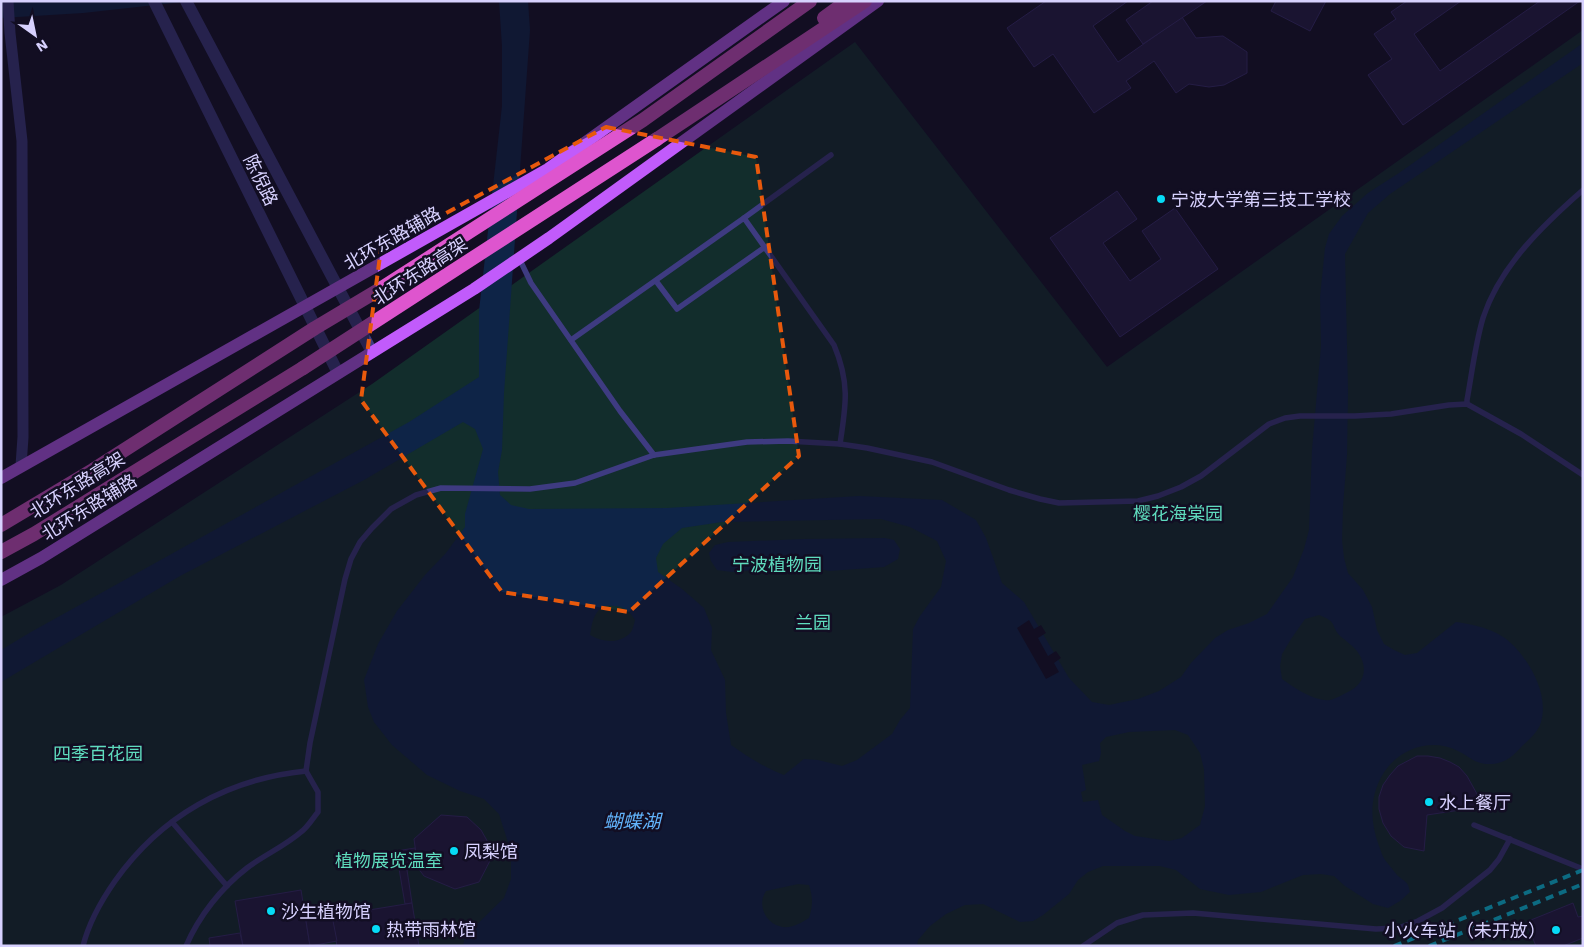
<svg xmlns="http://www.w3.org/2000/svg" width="1584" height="947" viewBox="0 0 1584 947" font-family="'Work Sans','Noto Sans SC',sans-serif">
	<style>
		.green { fill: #122d2c }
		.water { fill: #0e2447; fill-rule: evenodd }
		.pier { fill: #120e23 }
		.building { fill: #241b43; stroke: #3b2e6f }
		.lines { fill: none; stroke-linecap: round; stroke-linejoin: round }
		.service { stroke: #3e3b81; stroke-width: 5.5 }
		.minor { stroke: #3e3b81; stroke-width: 11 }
		.tertiary { stroke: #3e3b81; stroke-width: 12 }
		.primary { stroke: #c15bfb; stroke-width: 12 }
		.trunk { stroke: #de55ce; stroke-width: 14 }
		.rail { stroke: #06dbf6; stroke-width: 4; stroke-dasharray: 8 6; stroke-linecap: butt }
		.trunk-bridge { stroke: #de55ce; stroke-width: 14 }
		.marked { fill: none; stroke: #e8590c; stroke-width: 4; stroke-dasharray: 10 6; stroke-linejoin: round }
		.poi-dot { fill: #06dbf6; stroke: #120e23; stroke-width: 2 }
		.labels { text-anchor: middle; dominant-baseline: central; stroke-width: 5; stroke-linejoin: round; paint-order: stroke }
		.street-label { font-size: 18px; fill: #d7d1fe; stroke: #120e23 }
		.poi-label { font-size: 18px; fill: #d7d1fe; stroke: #120e23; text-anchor: start }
		.park-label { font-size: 18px; fill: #5fdcbe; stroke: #120e23 }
		.water-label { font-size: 19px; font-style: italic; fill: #62b3fb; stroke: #120e23 }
	</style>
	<rect width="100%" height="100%" fill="#120e23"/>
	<!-- green -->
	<polygon class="green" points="1583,30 1583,946 1,946 1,617 61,585 372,384 855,42 1107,367"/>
	<!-- water -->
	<g class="water">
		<polygon points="1,1 191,1 83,13 1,18"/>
		<path d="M499,1H528L530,30L504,393L502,450L498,472L500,495L511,505L529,509L667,508L859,496L942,500L976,520L986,538L1002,583L1024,602L1069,678L1092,702L1109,705L1138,699L1159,691L1181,677L1191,663L1215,638L1228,630L1249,623L1267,614L1293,577L1304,549L1309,530L1312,450L1321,346L1320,297L1325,248L1329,234L1342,216L1368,193L1399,173L1583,43V63L1390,194L1368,213L1345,254L1348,391L1347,455L1343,506L1342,540L1344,558L1348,573L1363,590L1372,607L1377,630L1384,644L1394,650L1405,655L1417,653L1456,622C1477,625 1499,630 1514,646C1532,665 1550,698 1540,725C1537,732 1529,740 1523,745C1514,755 1506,763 1492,764C1475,765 1471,757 1458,751C1431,737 1398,749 1383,774C1369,797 1370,822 1379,846C1381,851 1382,856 1385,860C1389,865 1393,870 1397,875C1400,878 1406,881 1408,885C1409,887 1409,890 1410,892L1400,901L1388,908L1373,904L1345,886L1334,876L1321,874L1303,875L1261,892L1229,895L1200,889L1176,870L1160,866H1103L1088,872L1078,880L1069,894L1043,915L1033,921L1020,922L983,904L965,905L946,914L930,926L918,940L917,946H463L465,936L504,898L511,879V852L499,814L484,799L460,791L427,775L392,745L374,722L368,707L364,680L378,644L397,611L425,575L446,553L465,527V514L483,449L475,429L463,422L364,480L180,576L1,682V650L31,632L409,422L479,377V311L502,106V46ZM881,519L910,527L937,541L946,561L941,587L920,616L913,629L910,708L900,720L892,734L857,760L842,766L818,760L804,759L784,775C765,768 748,757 731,745L726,713L725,680L711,650L712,628L704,608L682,589L658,572L656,558L663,544L682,528L722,522ZM603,606C619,605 627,606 635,620C634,624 633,629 631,632C621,644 603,643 590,635C592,623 593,614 603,606ZM1319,615C1338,622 1330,625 1340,636C1346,641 1352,645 1357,651C1369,667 1365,684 1348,692C1343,694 1336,699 1330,700C1315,702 1293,687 1282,679L1280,666L1282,654L1291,639L1305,619ZM1175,730L1188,735L1200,753L1204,769L1205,806L1200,825L1182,838L1169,841L1135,836L1125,831L1102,815L1098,800L1083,802L1081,792L1086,790L1082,765L1099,761L1101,753L1100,743L1106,737L1129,732ZM798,884L809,885C813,898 813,905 809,918C801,923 790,930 779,926C765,922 757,904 766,891Z"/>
		<polygon points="885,538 894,540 900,549 898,559 884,567 829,571 806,565 732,572 717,570 711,561 709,553 715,545 728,542 804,539"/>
	</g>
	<!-- pier -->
	<polygon class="pier" points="1029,620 1034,629 1041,625 1046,633 1038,638 1048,656 1056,651 1061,658 1054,663 1059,672 1046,679 1017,628"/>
	<!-- building -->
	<g class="building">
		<polygon points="1046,1 1128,1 1093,26 1118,62 1182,17 1196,38 1223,36 1247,52 1247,73 1224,85 1209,87 1189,84 1176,93 1154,61 1126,81 1131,88 1094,113 1053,54 1034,67 1007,28"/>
		<polygon points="1153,1 1207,1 1143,44 1126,20"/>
		<polygon points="1276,1 1326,1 1310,31 1271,11"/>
		<polygon points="1407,1 1461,1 1414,34 1440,71 1540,1 1580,1 1403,125 1368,75 1392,59 1374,34 1396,19 1391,12"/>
		<polygon points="1117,191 1137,219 1103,243 1130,281 1161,259 1142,231 1175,208 1218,269 1120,337 1050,238"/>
		<polygon points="1417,756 1428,756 1440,758 1450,762 1459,767 1467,776 1477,794 1480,807 1427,815 1424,851 1404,847 1391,836 1383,823 1379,809 1379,797 1383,785 1390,775 1398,766"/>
		<polygon points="441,815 467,817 481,830 494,853 479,882 455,889 424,876 418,868 414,839"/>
		<polygon points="415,848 418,868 407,870 412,903 405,904 396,851"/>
		<polygon points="301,890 310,946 243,946 235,901"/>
		<polygon points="412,903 419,946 337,946 332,916"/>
		<polygon points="1573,903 1578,917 1583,916 1583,938 1563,946 1536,946 1526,922"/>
		<polygon points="332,916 337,941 310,946 306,921"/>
		<polygon points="240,933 243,946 210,946 209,938"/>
	</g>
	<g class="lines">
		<!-- service -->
		<g class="service">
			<polyline points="744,218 831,155"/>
			<polyline points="519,258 531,283 620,411 654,455"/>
			<polyline points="656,281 677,309 765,247"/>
			<path d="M571,340L744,218L834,345C850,383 846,405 840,444"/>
			<path d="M1467,404V400C1472,373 1475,345 1483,318C1500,266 1543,225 1583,190"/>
			<polyline points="172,822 227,886"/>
			<polyline points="1474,825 1583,869"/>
			<path d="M83,946C89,922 101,901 115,881C161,816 227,779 306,771"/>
			<path d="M186,946C199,916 221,888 247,868C264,855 285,846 301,832C308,827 313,818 318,812V792L306,771L310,743L345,579L351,559L360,542L372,528L391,509L416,495L441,488L530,489L575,483L654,455L747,442L788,441L840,444L867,448L932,462L1009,490L1040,499L1059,503L1138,501L1158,496L1181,487L1201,476L1269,424L1285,418L1300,416H1355L1391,414L1449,405L1467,404L1521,434L1583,475"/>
			<polyline points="1083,946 1117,923 1143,915 1193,913 1376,929 1398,928 1418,921 1442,908 1490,870 1499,859 1510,839"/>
		</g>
		<!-- minor -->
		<polyline class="minor" points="8,1 10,33 22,141 23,437 21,466"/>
		<!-- tertiary -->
		<g class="tertiary">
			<polyline points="154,1 338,373"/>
			<polyline points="186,1 372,352"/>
		</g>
		<!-- primary -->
		<g class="primary">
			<polyline points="1,478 548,169 784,1"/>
			<polyline points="1,580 41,558 474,289 549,238 878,1"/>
		</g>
		<!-- trunk -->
		<g class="trunk">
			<polyline points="824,18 847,1"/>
			<polyline points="657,139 865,1"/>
			<polyline points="382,288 643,120 810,1"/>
			<polyline points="1,552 34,534 303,368"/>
		</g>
		<!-- rail -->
		<g class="rail">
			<polyline points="1394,946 1583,870"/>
			<polyline points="1429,946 1583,884"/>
		</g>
		<!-- trunk-bridge -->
		<g class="trunk-bridge">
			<polyline points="303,368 657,139"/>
			<polyline points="1,525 93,470 315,328 382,288"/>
		</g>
	</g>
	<!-- marked area -->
	<path d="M0 0H1584V947H0ZM606,127L756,157L799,456L629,612L502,592L361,400L381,248Z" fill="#120e23" fill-opacity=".55" fill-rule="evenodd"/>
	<path class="marked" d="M606,127L756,157L799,456L629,612L502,592L361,400L381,248Z"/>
	<!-- markers -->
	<g class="poi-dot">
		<circle cx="1161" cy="199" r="5"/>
		<circle cx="1429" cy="802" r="5"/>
		<circle cx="454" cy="851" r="5"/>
		<circle cx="271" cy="911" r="5"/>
		<circle cx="376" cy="929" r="5"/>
		<circle cx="1556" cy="930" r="5"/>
	</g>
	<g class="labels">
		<!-- street labels -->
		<g class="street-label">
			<text transform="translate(261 180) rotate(64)">陈倪路</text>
			<text transform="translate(392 238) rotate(-30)">北环东路辅路</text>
			<text transform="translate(420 271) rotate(-33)">北环东路高架</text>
			<text transform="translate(77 485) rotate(-32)">北环东路高架</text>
			<text transform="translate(89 507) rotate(-32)">北环东路辅路</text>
		</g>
		<!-- poi labels -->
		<g class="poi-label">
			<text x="1171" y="199">宁波大学第三技工学校</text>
			<text x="1439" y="802">水上餐厅</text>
			<text x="464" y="851">凤梨馆</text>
			<text x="281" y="911">沙生植物馆</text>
			<text x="386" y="929">热带雨林馆</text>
			<text x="1546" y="930" text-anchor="end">小火车站（未开放）</text>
		</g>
		<!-- park labels -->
		<g class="park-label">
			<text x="1178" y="513">樱花海棠园</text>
			<text x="777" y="564">宁波植物园</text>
			<text x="813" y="622">兰园</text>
			<text x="98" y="753">四季百花园</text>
			<text x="389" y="860">植物展览温室</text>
		</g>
		<!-- water labels -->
		<g class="water-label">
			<text x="632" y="821">蝴蝶湖</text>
		</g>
	</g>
	<!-- border -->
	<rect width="1584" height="947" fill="none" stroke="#d7d1fe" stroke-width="5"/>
	<!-- north arrow -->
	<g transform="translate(35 35) rotate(147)" stroke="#120e23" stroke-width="4" paint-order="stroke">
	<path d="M0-4L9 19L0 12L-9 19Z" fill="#d7d1fe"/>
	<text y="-8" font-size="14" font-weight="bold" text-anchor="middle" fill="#d7d1fe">N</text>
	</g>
</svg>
